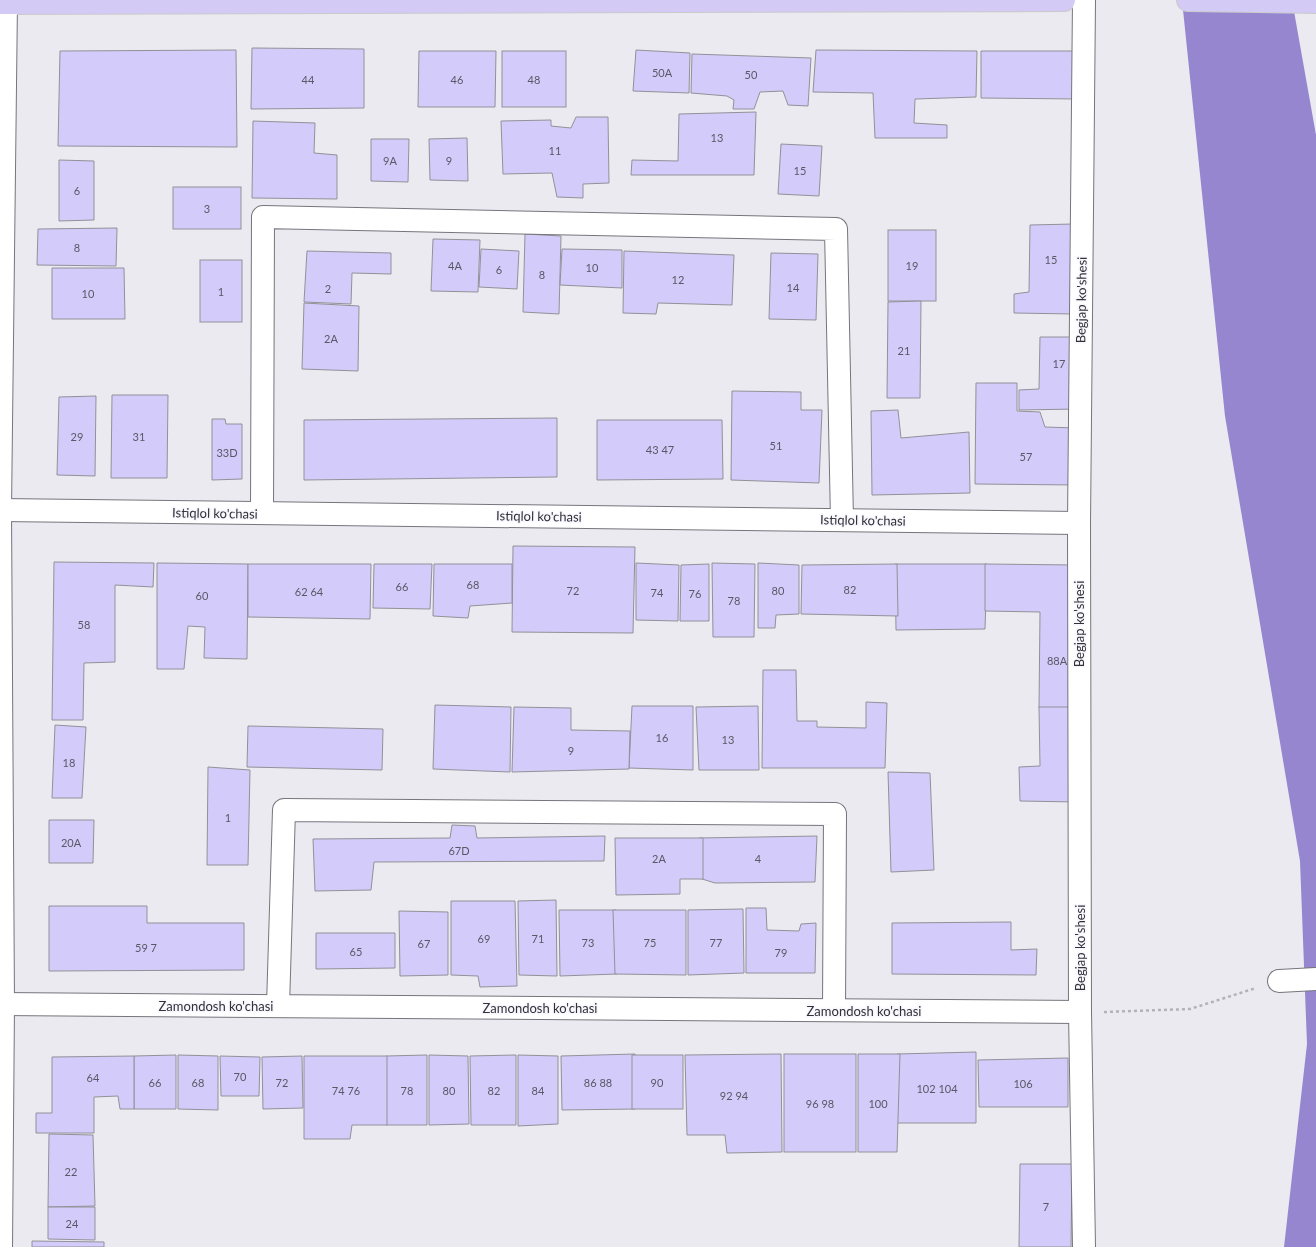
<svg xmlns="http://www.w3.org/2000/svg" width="1316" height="1247" viewBox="0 0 1316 1247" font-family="Lato,sans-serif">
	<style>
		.water { fill: #9686cf }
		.building { fill: #d3cbf9; stroke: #929198 }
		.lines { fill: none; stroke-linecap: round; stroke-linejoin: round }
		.minor-casing { stroke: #76757c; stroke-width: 24 }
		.major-casing { stroke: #cacaca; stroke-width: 24 }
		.path { stroke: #b3b2b8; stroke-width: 2.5; stroke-dasharray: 3 3; stroke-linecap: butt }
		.minor { stroke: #fff; stroke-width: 22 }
		.major { stroke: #d3caf5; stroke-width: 22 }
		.labels { text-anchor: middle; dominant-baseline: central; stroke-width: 3; stroke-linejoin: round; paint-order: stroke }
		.number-label { font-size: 11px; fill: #5a5866 }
		.street-label { font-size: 13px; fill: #323235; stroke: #f8f7ff }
	</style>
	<rect width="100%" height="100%" fill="#ebeaf1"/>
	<!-- water -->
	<polygon class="water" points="1182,0 1292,0 1316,135 1316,1247 1284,1247 1307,1044 1300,861 1225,416"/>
	<!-- building -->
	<g class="building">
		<polygon points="252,48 364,49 364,108 251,109"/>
		<polygon points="236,50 237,147 58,146 60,51"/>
		<polygon points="636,50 690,53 689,93 633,91"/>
		<polygon points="816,50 977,51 976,97 915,99 914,123 947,125 947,138 875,138 873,93 813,92"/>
		<polygon points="419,51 496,51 495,107 418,107"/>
		<rect x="502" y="51" width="64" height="56"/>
		<polygon points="981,51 1079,51 1078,99 981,98"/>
		<polygon points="692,54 811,58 808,106 788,105 783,91 760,92 754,109 733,109 734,100 727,96 691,93"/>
		<polygon points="756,112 754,175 631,175 632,160 678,161 679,114"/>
		<polygon points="576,117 608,117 609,183 583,184 583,198 557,197 552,173 503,174 501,121 551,120 551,126 571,128"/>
		<polygon points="253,121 315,123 314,153 337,155 337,199 252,198"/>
		<polygon points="467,138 468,181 430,180 429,139"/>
		<polygon points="371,139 409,139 408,182 371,181"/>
		<polygon points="781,144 822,146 819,196 778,194"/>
		<polygon points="59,160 94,161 94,220 59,221"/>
		<rect x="173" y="187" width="68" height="42"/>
		<polygon points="1073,224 1073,314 1014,313 1014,294 1029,292 1030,225"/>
		<polygon points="117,228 116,266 37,265 38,229"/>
		<rect x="888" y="230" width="48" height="71"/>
		<polygon points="525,234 561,236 559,314 523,312"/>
		<polygon points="433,239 480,240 478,292 431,291"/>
		<polygon points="481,249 519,251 517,289 479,287"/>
		<polygon points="562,249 622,250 622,288 560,285"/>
		<polygon points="307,251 391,253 391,274 352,273 351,304 304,302"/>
		<polygon points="624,251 734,255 732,305 658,303 656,314 623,313"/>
		<polygon points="771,253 818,254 816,320 769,319"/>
		<rect x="200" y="260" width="42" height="62"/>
		<polygon points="52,268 124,268 125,319 52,319"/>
		<polygon points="921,301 920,398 887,398 888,302"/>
		<polygon points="304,303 359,306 358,371 302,369"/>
		<polygon points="1040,337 1079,337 1078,409 1019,410 1019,390 1039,389"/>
		<polygon points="976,383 1017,383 1017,411 1040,412 1045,427 1077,428 1077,485 975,484"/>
		<polygon points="732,391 801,392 801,410 822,410 819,483 731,480"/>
		<polygon points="112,395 168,395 167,478 111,478"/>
		<polygon points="96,396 95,476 57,475 59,397"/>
		<polygon points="898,410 901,438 969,432 970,493 872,495 871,411"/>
		<polygon points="557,418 557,477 304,480 304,420"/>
		<polygon points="212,419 225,419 226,424 242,424 242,479 212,480"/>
		<polygon points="597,420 722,420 723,479 597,480"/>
		<polygon points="513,546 635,547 633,633 512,632"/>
		<polygon points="54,562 154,563 153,587 115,585 115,662 84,663 83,720 52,720"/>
		<polygon points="157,563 248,564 247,659 204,658 205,627 188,626 184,669 157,669"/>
		<polygon points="636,563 679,565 678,621 636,620"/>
		<polygon points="712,563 755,564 754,637 713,637"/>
		<polygon points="758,563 799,565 799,614 776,615 775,628 758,628"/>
		<polygon points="248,564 371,564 370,619 248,617"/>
		<polygon points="374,564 432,564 430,609 373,608"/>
		<polygon points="434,564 512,564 512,603 470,606 468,618 433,616"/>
		<polygon points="709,564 709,621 680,621 681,565"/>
		<polygon points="895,564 987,564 985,629 896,630"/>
		<polygon points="897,564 898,616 801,614 802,565"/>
		<polygon points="985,564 1075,565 1075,708 1039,708 1040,612 985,611"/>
		<polygon points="763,670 796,670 797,721 817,721 817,727 866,728 866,702 887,703 885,768 762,768"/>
		<polygon points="435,705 511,707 510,772 433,769"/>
		<polygon points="632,706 693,706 693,770 629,768"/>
		<polygon points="758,706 759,770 699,770 696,707"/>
		<polygon points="514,707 571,708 571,730 630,731 629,769 512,772"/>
		<polygon points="1039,707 1077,707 1077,802 1020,801 1019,767 1040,766"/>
		<polygon points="55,725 86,727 82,798 52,798"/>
		<polygon points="248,726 383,729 382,770 247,767"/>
		<polygon points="208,767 250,770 248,865 207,865"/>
		<polygon points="888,772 930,773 934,870 891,872"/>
		<polygon points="49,820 94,820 93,863 49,863"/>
		<polygon points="452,825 475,826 477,838 605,836 604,861 374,862 371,890 315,891 313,839 450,838"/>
		<polygon points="817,836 815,882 715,883 699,878 699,838"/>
		<polygon points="615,838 703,838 703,879 680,879 680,894 616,895"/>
		<polygon points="556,900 557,976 519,975 518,901"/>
		<polygon points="451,901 515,901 517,986 480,987 478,976 451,975"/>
		<polygon points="49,906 147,906 147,923 244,923 244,970 49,971"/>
		<polygon points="746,908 766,908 767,930 799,931 801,924 816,923 815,973 746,973"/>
		<polygon points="743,909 744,973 688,975 688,910"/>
		<polygon points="559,910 616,910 617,974 560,976"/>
		<polygon points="613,910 686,910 686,975 615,974"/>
		<polygon points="399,911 448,912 448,975 400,976"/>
		<polygon points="1011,922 1011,950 1037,949 1036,975 892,974 892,923"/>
		<polygon points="316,933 395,933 395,968 316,969"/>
		<polygon points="976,1052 976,1123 897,1123 897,1054"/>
		<polygon points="635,1054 635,1109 562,1110 561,1056"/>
		<polygon points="781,1054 782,1152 727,1153 725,1135 687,1135 685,1055"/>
		<rect x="784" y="1054" width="72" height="98"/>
		<polygon points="858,1054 900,1054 897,1152 858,1152"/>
		<polygon points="176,1055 176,1109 134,1109 134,1056"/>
		<polygon points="178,1055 218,1056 218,1110 178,1109"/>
		<polygon points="427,1055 427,1125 386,1125 386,1056"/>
		<polygon points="429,1055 468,1056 469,1124 429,1125"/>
		<polygon points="516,1055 516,1125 471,1125 470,1056"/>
		<polygon points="518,1055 558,1056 558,1124 518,1126"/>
		<rect x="632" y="1055" width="51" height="54"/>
		<polygon points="134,1056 134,1109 120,1109 118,1096 94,1097 94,1133 36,1133 36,1113 52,1113 52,1057"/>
		<polygon points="220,1056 260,1057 259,1096 221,1096"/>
		<polygon points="302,1056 303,1108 263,1109 262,1057"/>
		<polygon points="304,1056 387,1056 387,1125 352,1125 350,1139 304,1139"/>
		<polygon points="1068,1058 1068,1107 979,1107 978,1060"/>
		<polygon points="49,1134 93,1135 95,1206 48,1207"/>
		<polygon points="1020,1164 1072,1164 1071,1247 1019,1247"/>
		<polygon points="48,1207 95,1207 95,1240 48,1239"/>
		<polygon points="32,1241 104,1242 104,1247 32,1247"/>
	</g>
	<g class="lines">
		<!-- minor casing -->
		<g class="minor-casing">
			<g id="minor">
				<polyline points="0,510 1079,523"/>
				<polyline points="262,513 263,217 836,229 842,520"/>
				<polyline points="1279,981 1316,979"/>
				<polyline points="0,1004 1080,1012"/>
				<polyline points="278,1006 284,810 835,814 834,1010"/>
				<polyline points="1,1247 3,1004 0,510 6,0"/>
				<polyline points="1084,1247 1080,1012 1079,523 1084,0"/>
			</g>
		</g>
		<!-- major casing -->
		<g class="major-casing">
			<g id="major">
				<polyline points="1188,0 1316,2"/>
				<polyline points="0,3 1064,0"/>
			</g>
		</g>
		<!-- path -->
		<polyline class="path" points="1104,1012 1190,1009 1256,988"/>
		<!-- minor -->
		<use href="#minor" class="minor"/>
		<!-- major -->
		<use href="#major" class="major"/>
	</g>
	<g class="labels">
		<!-- number labels -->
		<g class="number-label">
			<text x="662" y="72">50A</text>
			<text x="751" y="74">50</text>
			<text x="308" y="79">44</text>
			<text x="457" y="79">46</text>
			<text x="534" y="79">48</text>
			<text x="717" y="137">13</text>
			<text x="555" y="150">11</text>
			<text x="390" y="160">9A</text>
			<text x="449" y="160">9</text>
			<text x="800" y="170">15</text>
			<text x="77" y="190">6</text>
			<text x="207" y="208">3</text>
			<text x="77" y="247">8</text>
			<text x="1051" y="259">15</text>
			<text x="455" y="265">4A</text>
			<text x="912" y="265">19</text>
			<text x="592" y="267">10</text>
			<text x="499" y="269">6</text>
			<text x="542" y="274">8</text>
			<text x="678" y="279">12</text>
			<text x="793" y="287">14</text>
			<text x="328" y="288">2</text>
			<text x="221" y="291">1</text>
			<text x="88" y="293">10</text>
			<text x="331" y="338">2A</text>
			<text x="904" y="350">21</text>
			<text x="1059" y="363">17</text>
			<text x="77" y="436">29</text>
			<text x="139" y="436">31</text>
			<text x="776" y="445">51</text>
			<text x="660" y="449">43 47</text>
			<text x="227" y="452">33D</text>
			<text x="1026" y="456">57</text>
			<text x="473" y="584">68</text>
			<text x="402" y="586">66</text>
			<text x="850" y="589">82</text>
			<text x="573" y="590">72</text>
			<text x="778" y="590">80</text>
			<text x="309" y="591">62 64</text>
			<text x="657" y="592">74</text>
			<text x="695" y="593">76</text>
			<text x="202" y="595">60</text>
			<text x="734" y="600">78</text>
			<text x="84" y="624">58</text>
			<text x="1057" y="660">88A</text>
			<text x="662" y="737">16</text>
			<text x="728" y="739">13</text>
			<text x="571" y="750">9</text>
			<text x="69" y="762">18</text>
			<text x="228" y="817">1</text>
			<text x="71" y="842">20A</text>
			<text x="459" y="850">67D</text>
			<text x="659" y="858">2A</text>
			<text x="758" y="858">4</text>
			<text x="484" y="938">69</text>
			<text x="538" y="938">71</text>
			<text x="588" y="942">73</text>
			<text x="650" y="942">75</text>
			<text x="716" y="942">77</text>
			<text x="424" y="943">67</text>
			<text x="146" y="947">59 7</text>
			<text x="356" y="951">65</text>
			<text x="781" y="952">79</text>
			<text x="240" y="1076">70</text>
			<text x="93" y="1077">64</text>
			<text x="155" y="1082">66</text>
			<text x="198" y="1082">68</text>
			<text x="282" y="1082">72</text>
			<text x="598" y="1082">86 88</text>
			<text x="657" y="1082">90</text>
			<text x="1023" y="1083">106</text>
			<text x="937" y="1088">102 104</text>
			<text x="346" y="1090">74 76</text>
			<text x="407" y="1090">78</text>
			<text x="449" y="1090">80</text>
			<text x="494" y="1090">82</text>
			<text x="538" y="1090">84</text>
			<text x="734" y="1095">92 94</text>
			<text x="820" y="1103">96 98</text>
			<text x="878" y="1103">100</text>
			<text x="71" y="1171">22</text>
			<text x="1046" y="1206">7</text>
			<text x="72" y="1223">24</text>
		</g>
		<!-- street labels -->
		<g class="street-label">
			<text transform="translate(1081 300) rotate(-89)">Begjap ko'shesi</text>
			<text transform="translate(215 513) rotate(1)">Istiqlol ko'chasi</text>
			<text transform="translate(539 516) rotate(1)">Istiqlol ko'chasi</text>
			<text transform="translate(863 520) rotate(1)">Istiqlol ko'chasi</text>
			<text transform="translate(1079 624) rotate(-90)">Begjap ko'shesi</text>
			<text transform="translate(1080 948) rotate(-90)">Begjap ko'shesi</text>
			<text x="216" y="1006">Zamondosh ko'chasi</text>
			<text x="540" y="1008">Zamondosh ko'chasi</text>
			<text x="864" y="1011">Zamondosh ko'chasi</text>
		</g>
	</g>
</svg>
